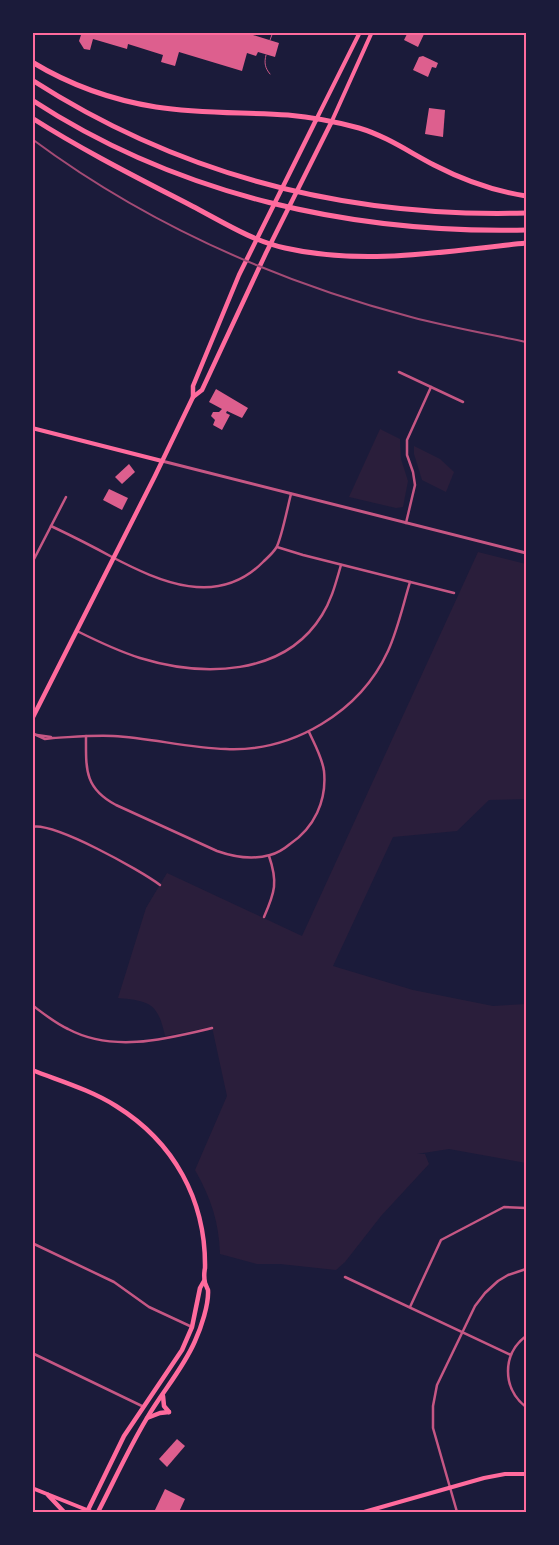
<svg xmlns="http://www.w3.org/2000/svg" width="559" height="1545" viewBox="0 0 559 1545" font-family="Ubuntu,sans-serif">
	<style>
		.green { fill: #2a1e3b }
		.building { fill: #dd5f8e }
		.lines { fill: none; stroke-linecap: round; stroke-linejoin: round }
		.service { stroke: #c65784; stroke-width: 1 }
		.minor { stroke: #c65784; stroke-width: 2.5 }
		.tertiary { stroke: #c65784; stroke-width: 3 }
		.secondary { stroke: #ff6b9d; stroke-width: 4 }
		.trunk { stroke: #ff6b9d; stroke-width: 4.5 }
		.motorway { stroke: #ff6b9d; stroke-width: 5 }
		.rail { stroke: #a44b75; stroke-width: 2 }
		.neatline { fill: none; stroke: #ff6b9d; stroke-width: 2 }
	</style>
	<rect width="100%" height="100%" fill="#1b1b3a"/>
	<!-- green -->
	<g class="green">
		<polygon points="380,429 400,439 401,459 408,481 403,507 396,508 349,497"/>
		<polygon points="414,446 440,459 454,472 446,492 422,480 414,454"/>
		<path d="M478,552L526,564V799L489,800L457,831L393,837L333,966L413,990L493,1006L526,1004V1163L449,1149L417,1154H425L429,1164L381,1216L345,1262L336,1270L280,1264H257L220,1254C219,1222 211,1198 195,1170L227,1096L212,1027L165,1036C158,1003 150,1001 118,998L146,908L167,873L302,936Z"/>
	</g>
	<!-- building -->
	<g class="building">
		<polygon points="82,32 254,32 253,35 279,43 275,57 258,52 256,56 247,53 242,71 179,52 175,66 161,62 163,55 128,44 127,49 93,39 90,50 84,49 79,41"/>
		<polygon points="408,32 425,32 418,47 404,40"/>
		<polygon points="423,56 438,63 436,68 432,67 428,77 413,70 419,57"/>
		<polygon points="429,108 445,110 443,137 425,134"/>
		<polygon points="216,389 248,408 242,418 227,411 226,413 230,415 222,430 213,425 215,420 211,416 213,412 219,412 222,409 209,402"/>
		<polygon points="129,464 135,472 122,484 115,477"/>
		<polygon points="109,489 128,498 122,510 103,500"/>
		<polygon points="177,1439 185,1446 167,1467 159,1459"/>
		<polygon points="165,1489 185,1499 179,1512 154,1512"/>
	</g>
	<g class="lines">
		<!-- service -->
		<g class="service">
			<polyline points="270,40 273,32"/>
			<path d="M266,55C264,63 265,68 270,74"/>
		</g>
		<!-- minor -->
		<g class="minor">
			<polyline points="399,372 463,402"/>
			<polyline points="406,523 415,485 413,472 407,455 407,440 431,387"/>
			<path d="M51,526C72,536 92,546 112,557C160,582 218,608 263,562C267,558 273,553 276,548C281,541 288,505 291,494"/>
			<polyline points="277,547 303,555 454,593"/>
			<polyline points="32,563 66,497"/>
			<path d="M77,631C97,641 118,651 140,658C202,677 284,677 322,615C332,599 336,582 341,565"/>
			<path d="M32,733L45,739L53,738C73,737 93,735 113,736C151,738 188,748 226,749C293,752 360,712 388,651C398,629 403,605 410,582"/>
			<polyline points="37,735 51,737"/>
			<path d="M86,736C86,769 84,788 116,805L217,851C234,857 252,860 270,855C278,853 284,849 290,844C314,828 327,801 324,771C322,757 315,745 309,732"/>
			<path d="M32,827C54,822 140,870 160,885"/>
			<path d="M264,917C275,892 278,882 269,856"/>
			<path d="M32,1005C44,1014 55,1023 68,1029C113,1053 166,1039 212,1028"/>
			<polyline points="32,1243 114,1282 149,1307 192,1327"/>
			<polyline points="345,1277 511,1355"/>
			<polyline points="410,1307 441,1240 504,1207 526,1208"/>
			<path d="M526,1336C502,1354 502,1388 526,1407"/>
			<polyline points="32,1353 144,1407"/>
			<polyline points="457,1512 433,1428 433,1406 437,1385 475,1306 485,1293 498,1281 508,1275 526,1269"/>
		</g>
		<!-- tertiary -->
		<polyline class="tertiary" points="162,461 526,553"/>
		<!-- secondary -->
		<g class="secondary">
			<polyline points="316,120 360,32"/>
			<polyline points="331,123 372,32"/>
			<polyline points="32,428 162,461"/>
			<polyline points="32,1488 92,1512"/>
			<polyline points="364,1512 484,1478 505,1474 526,1474"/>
		</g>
		<!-- trunk -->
		<g class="trunk">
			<polyline points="193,397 193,386 239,275 316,120"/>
			<polyline points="32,719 155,476 193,397 202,390 266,253 331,123"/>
			<path d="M32,1070C60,1081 91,1090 116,1106C174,1142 206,1200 205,1268C204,1273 204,1278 205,1283C206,1285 207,1288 208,1290C209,1304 201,1328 195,1341C183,1369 162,1392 147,1418C129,1448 114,1481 98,1512"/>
			<polyline points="163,1396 164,1406 169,1412"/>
			<polyline points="147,1418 160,1413 169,1412"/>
			<polyline points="48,1495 64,1512"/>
			<polyline points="87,1512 124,1436 182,1350 192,1327 200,1288 204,1281"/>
		</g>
		<!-- motorway -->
		<g class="motorway">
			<path d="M32,62C70,85 112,100 156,107C200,114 244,112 288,115C311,117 337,122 359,128C386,136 409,152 434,165C463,180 494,191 526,196"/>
			<path d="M32,80C183,177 348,218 526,213"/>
			<path d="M32,100C179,196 353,234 526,230"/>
			<path d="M32,118C84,151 138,178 192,206C221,221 252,241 285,248C364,266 447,251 526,243"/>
		</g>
		<!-- rail -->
		<path class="rail" d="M32,139C145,223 276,281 411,317C449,327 488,334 526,342"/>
	</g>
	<!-- border -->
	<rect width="559" height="1545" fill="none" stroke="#1b1b3a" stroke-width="68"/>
	<rect x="34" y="34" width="491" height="1477" class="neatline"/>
</svg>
